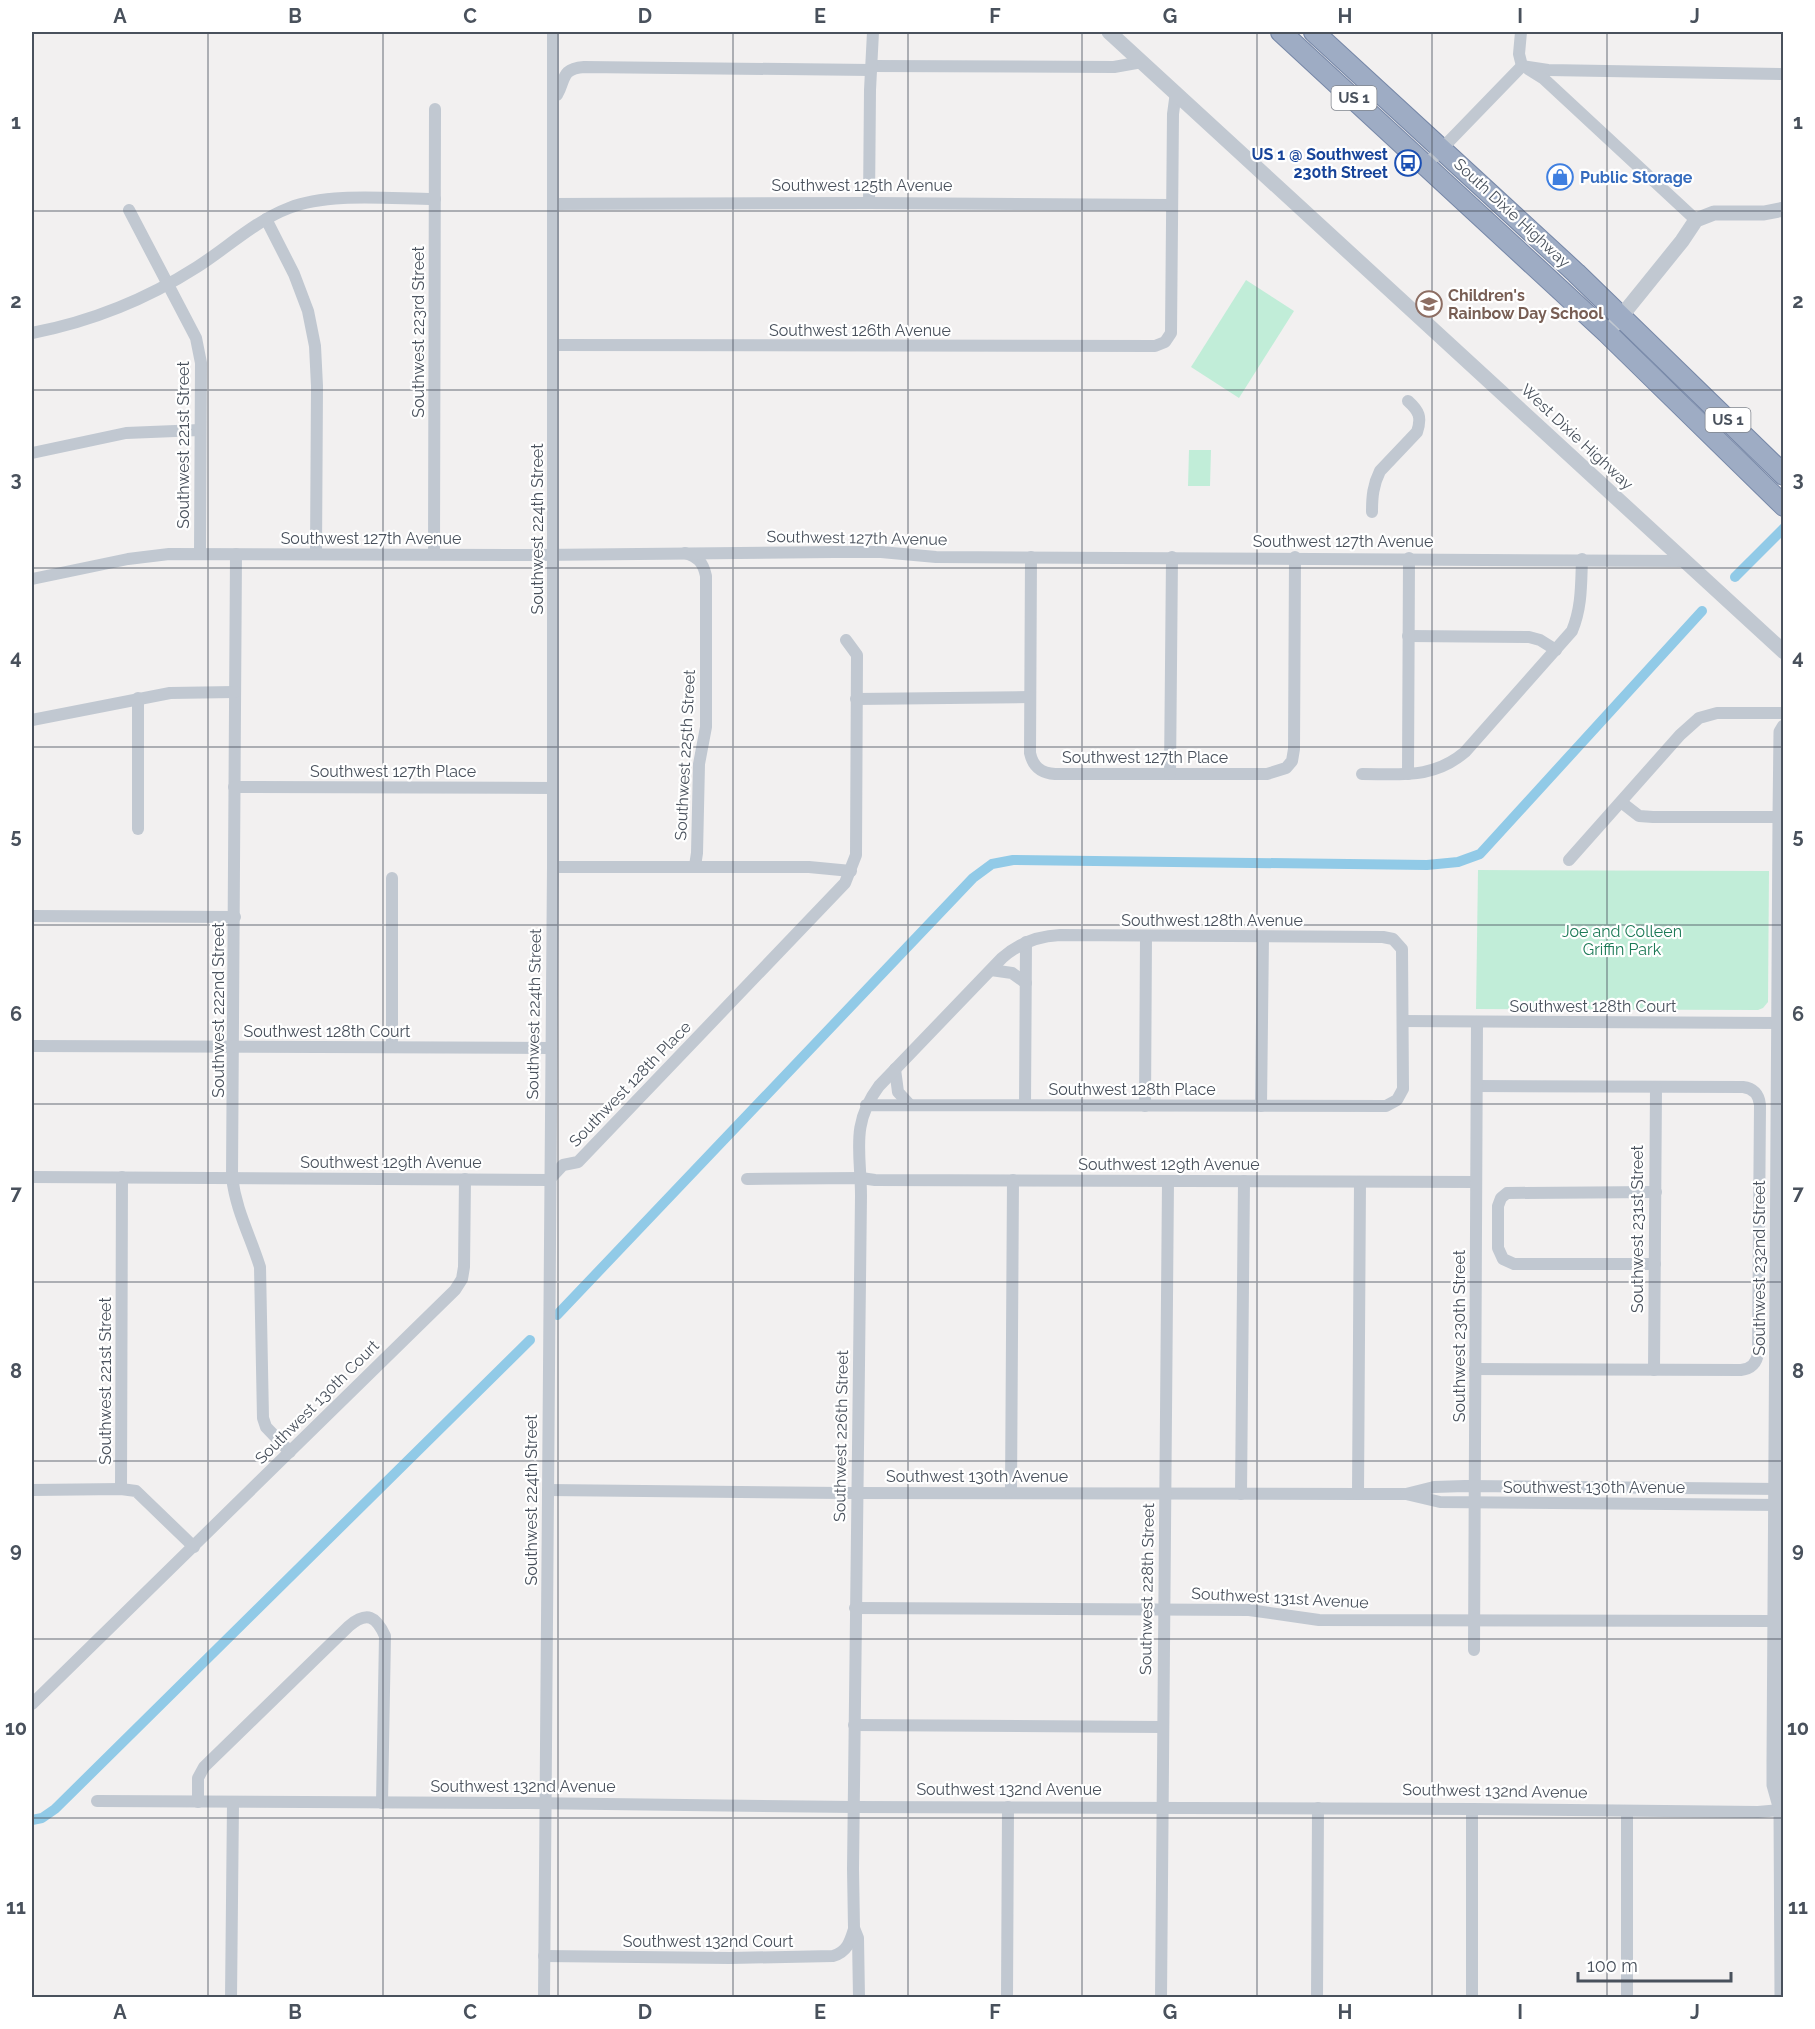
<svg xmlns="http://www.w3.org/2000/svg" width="1815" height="2029" viewBox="0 0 1815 2029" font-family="Raleway,sans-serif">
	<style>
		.green { fill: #c1edd8 }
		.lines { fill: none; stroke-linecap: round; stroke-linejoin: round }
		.canal { stroke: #91cae7; stroke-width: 10 }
		.trunk-casing { stroke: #7687a7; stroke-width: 22 }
		.minor { stroke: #c1c8d1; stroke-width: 12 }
		.tertiary { stroke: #c1c8d1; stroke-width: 15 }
		.trunk { stroke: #9eacc4; stroke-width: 20 }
		.grid { fill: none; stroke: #49515c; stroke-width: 1.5; stroke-opacity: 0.55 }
		.labels { text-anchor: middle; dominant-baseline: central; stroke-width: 4.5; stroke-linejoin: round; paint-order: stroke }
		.shield { fill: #fff; stroke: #80858d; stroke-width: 1.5 }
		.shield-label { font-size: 15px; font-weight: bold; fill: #49515c }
		.transit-label { font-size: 16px; font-weight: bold; fill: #164399; stroke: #fff; text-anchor: end }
		.shop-label { font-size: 16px; font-weight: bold; fill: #366cbe; stroke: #fff; text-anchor: start }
		.street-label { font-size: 16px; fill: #49515c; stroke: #fff }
		.education-label { font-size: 16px; font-weight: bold; fill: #785e54; stroke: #fff; text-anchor: start }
		.park-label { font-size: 16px; fill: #1d7a57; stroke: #fff }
		.neatline { fill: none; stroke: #49515c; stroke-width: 2 }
		.grid-label { font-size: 20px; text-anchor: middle; font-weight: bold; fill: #49515c }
	</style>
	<rect width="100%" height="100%" fill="#f2f0f0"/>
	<!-- green -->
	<g class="green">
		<polygon points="1246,280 1294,311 1239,398 1191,367"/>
		<polygon points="1189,450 1211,450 1210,486 1188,486"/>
		<polygon points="1478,870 1769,871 1768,1002 1763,1008 1758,1010 1476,1009"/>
	</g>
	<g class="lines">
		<!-- canal -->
		<g class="canal">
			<polyline points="1735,577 1784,528"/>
			<polyline points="557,1315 973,878 992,864 1013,860 1427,865 1458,862 1480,854 1702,611"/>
			<polyline points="32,1820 42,1818 55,1809 530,1340"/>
		</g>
		<!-- trunk casing -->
		<g class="trunk-casing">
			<g id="trunk">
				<polyline points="1281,32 1607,333 1784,506"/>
				<polyline points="1314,32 1576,273 1784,475"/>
			</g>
		</g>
		<!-- minor -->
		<g class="minor">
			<polyline points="1521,32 1519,54 1522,66"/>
			<polyline points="872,66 1114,67 1142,62"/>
			<polyline points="1522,66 1548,70 1784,74"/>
			<polyline points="1528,69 1544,79 1696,220"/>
			<path d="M557,95C566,80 560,69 584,67L871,70"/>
			<polyline points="1427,164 1522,66"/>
			<polyline points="869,203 870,90 873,32"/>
			<polyline points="553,204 869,203 1171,205"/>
			<polyline points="129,210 196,338 201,363 200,553"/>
			<polyline points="266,219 294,274 308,311 315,346 317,386 316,554"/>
			<path d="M32,333C89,322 147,299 197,267C227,248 255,221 289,208C329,192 391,199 435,199"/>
			<polyline points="554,345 1155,346 1165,342 1171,333 1173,114 1176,92"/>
			<polyline points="32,453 126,433 200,430"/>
			<path d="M1372,512C1372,497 1373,485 1380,471L1417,432C1422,417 1419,411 1408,401"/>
			<path d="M685,553C698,557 703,562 706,576V727L699,764L697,853L695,866"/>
			<path d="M236,554L232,1177C236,1211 250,1235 260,1267L263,1418L266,1427L290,1452"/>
			<polyline points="434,554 435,109"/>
			<path d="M1031,557L1030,753C1033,767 1041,773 1055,774H1267L1286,768L1292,761L1294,749L1295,557"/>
			<polyline points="32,579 128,559 169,554 538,555 834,552 881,552 936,557 1685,561"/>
			<polyline points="1408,636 1529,637 1540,640 1556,650"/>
			<polyline points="856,699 1029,697"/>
			<polyline points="32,720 170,693 235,692"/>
			<polyline points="1170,774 1172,557"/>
			<path d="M1362,774C1402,774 1433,779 1465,752L1572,631C1582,607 1581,584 1582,559"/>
			<polyline points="1408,774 1409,558"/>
			<polyline points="234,787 553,788"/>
			<polyline points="1621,802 1639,816 1653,817 1784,817"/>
			<polyline points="138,829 138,698"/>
			<polyline points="1569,860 1680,735 1699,718 1717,713 1784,713"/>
			<polyline points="553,867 809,867 851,871"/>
			<polyline points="392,878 392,1047"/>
			<polyline points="32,916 235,917"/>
			<polyline points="991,970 1012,973 1026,983"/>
			<polyline points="1403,1021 1784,1023"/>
			<polyline points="32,1046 550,1048"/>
			<polyline points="895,1069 898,1092 909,1104"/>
			<polyline points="1025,1105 1026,942"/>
			<polyline points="1145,1106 1146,936"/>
			<polyline points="1261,1106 1263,937"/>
			<polyline points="32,1177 549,1180 563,1165 578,1162 845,883 856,855 857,655 846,640"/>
			<polyline points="747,1179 861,1178 875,1180 1476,1182"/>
			<polyline points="1655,1264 1514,1264 1503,1259 1498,1248 1498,1206 1501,1198 1507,1193 1656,1192"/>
			<path d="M1475,1369L1741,1370C1751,1369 1757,1363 1758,1353L1760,1105C1759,1094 1753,1088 1743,1087L1477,1086"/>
			<polyline points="1654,1370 1656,1088"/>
			<polyline points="121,1489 122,1177"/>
			<polyline points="32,1490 121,1489 136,1491 194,1547"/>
			<polyline points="548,1490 842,1493 1358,1494 1406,1494 1434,1487 1465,1486 1784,1489"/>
			<polyline points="1011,1492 1013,1180"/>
			<polyline points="1241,1494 1244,1181"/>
			<polyline points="1358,1494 1360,1182"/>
			<polyline points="1406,1494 1440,1502 1784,1505"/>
			<polyline points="855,1608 1249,1610 1319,1620 1775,1621"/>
			<polyline points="1474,1650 1477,1022"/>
			<polyline points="32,1704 455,1290 462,1279 464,1267 465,1179"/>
			<polyline points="854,1725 1162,1727"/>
			<polyline points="97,1801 527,1803 853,1807 1472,1809 1758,1812 1781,1810"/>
			<path d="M198,1802V1778L204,1767L349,1626C367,1611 376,1616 385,1636L382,1803"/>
			<path d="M544,1956L730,1958L833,1956C847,1952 850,1942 854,1929"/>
			<polyline points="231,1998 233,1803"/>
			<polyline points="544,1998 553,867 553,32"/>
			<path d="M859,1998L858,1938L854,1928L853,1869L861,1196C861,1152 850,1125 879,1086L1002,958C1019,943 1038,936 1060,935L1383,937L1393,939L1402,949L1403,1089L1397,1100L1386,1106L866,1105"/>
			<polyline points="1007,1998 1008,1807"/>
			<polyline points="1161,1998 1168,1181"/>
			<polyline points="1317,1998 1318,1808"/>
			<polyline points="1472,1998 1472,1809"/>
			<polyline points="1627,1998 1627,1811"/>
		</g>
		<!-- tertiary -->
		<g class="tertiary">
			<polyline points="1109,32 1784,652"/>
			<polyline points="1615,324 1682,241 1696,220 1714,213 1764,213 1784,209"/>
			<polyline points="1781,1810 1774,1785 1774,1764 1780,817 1781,732 1784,727"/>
			<polyline points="1782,1998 1781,1810 1784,1802"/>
		</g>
		<!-- trunk -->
		<use href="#trunk" class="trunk"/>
	</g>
	<!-- grid -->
	<path class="grid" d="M208,32V1998M383,32V1998M558,32V1998M733,32V1998M908,32V1998M1082,32V1998M1257,32V1998M1432,32V1998M1607,32V1998M32,211H1784M32,390H1784M32,568H1784M32,747H1784M32,925H1784M32,1104H1784M32,1282H1784M32,1461H1784M32,1639H1784M32,1818H1784"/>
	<!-- icons -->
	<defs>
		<g id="bus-ring" transform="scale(1.35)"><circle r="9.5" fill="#fff" stroke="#1a4fb4" stroke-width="1.5"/><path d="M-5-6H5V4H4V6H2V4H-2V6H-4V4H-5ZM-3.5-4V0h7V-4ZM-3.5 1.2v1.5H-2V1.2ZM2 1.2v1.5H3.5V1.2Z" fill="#1a4fb4"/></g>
		<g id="shop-ring" transform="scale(1.35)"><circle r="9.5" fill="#fff" stroke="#3f7fe0" stroke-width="1.5"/><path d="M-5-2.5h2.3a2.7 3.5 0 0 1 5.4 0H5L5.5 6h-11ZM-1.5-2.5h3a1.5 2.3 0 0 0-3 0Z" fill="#3f7fe0"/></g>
		<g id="school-ring" transform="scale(1.35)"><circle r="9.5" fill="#fff" stroke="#8d6e63" stroke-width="1.5"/><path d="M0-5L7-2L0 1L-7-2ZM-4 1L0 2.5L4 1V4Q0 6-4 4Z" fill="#8d6e63"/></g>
	</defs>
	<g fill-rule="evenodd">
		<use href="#bus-ring" x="1408" y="163"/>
		<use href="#shop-ring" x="1560" y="177"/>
		<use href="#school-ring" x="1429" y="304"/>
	</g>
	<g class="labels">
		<!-- shield labels -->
		<g class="shield">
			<rect x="1331.5" y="86" width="45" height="24" rx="4.5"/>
			<rect x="1705.5" y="408" width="45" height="24" rx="4.5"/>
		</g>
		<g class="shield-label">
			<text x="1354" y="98">US 1</text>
			<text x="1728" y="420">US 1</text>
		</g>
		<!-- transit labels -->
		<g class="transit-label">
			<text x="1388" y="154">US 1 @ Southwest<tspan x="1388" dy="18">230th Street</tspan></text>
		</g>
		<!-- shop labels -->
		<g class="shop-label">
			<text x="1580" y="177">Public Storage</text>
		</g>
		<!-- street labels -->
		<g class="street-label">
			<text x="862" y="185">Southwest 125th Avenue</text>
			<text transform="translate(1512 213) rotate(43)">South Dixie Highway</text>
			<text x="860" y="330">Southwest 126th Avenue</text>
			<text transform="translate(418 332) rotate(-90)">Southwest 223rd Street</text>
			<text transform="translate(1577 437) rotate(43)">West Dixie Highway</text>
			<text transform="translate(183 445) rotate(-90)">Southwest 221st Street</text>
			<text transform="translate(537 529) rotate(-90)">Southwest 224th Street</text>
			<text x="371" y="538">Southwest 127th Avenue</text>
			<text transform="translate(857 538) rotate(1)">Southwest 127th Avenue</text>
			<text x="1343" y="541">Southwest 127th Avenue</text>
			<text transform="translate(685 755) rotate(-87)">Southwest 225th Street</text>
			<text x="1145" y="757">Southwest 127th Place</text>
			<text x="393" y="771">Southwest 127th Place</text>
			<text x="1212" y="920">Southwest 128th Avenue</text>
			<text x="1593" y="1006">Southwest 128th Court</text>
			<text transform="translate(218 1010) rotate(-90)">Southwest 222nd Street</text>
			<text transform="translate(534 1014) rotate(-89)">Southwest 224th Street</text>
			<text x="327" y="1031">Southwest 128th Court</text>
			<text transform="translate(630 1084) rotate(-46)">Southwest 128th Place</text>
			<text x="1132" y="1089">Southwest 128th Place</text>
			<text x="391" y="1162">Southwest 129th Avenue</text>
			<text x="1169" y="1164">Southwest 129th Avenue</text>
			<text transform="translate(1637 1229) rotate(-90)">Southwest 231st Street</text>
			<text transform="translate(1759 1268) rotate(-90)">Southwest 232nd Street</text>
			<text transform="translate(1459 1336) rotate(-90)">Southwest 230th Street</text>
			<text transform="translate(105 1381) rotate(-90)">Southwest 221st Street</text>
			<text transform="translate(317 1402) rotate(-45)">Southwest 130th Court</text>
			<text transform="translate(841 1436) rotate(-89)">Southwest 226th Street</text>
			<text x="977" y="1476">Southwest 130th Avenue</text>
			<text x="1594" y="1487">Southwest 130th Avenue</text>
			<text transform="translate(531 1500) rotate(-90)">Southwest 224th Street</text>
			<text transform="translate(1147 1589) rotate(-89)">Southwest 228th Street</text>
			<text transform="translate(1280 1598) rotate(3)">Southwest 131st Avenue</text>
			<text x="523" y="1786">Southwest 132nd Avenue</text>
			<text x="1009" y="1789">Southwest 132nd Avenue</text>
			<text transform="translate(1495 1791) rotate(1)">Southwest 132nd Avenue</text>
			<text x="708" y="1941">Southwest 132nd Court</text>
		</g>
		<!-- education labels -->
		<g class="education-label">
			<text x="1448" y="295">Children's<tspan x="1448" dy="18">Rainbow Day School</tspan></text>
		</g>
		<!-- park labels -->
		<g class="park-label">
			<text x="1622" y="931">Joe and Colleen<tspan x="1622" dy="18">Griffin Park</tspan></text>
		</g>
	</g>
	<!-- border -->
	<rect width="1815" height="2029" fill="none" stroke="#ffffff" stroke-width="66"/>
	<!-- scale -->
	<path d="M1578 1972v9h153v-9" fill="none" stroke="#49515c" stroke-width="3"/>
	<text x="1587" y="1972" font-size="18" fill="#49515c" stroke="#ffffff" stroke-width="4.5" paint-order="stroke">100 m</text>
	<rect x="33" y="33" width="1749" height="1963" class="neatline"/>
	<g class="grid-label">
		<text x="120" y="23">A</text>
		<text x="295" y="23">B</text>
		<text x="470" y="23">C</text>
		<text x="645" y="23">D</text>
		<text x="820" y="23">E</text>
		<text x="995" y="23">F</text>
		<text x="1170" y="23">G</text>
		<text x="1345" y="23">H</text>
		<text x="1520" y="23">I</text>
		<text x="1695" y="23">J</text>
		<text x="16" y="129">1</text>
		<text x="1798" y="129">1</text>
		<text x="16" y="308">2</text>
		<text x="1798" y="308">2</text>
		<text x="16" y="486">3</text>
		<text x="1798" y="486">3</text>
		<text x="16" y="664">4</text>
		<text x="1798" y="664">4</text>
		<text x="16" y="843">5</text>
		<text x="1798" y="843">5</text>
		<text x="16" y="1021">6</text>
		<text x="1798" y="1021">6</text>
		<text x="16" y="1200">7</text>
		<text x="1798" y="1200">7</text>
		<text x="16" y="1378">8</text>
		<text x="1798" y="1378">8</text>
		<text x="16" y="1557">9</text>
		<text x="1798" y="1557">9</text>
		<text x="16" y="1735">10</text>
		<text x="1798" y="1735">10</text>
		<text x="16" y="1914">11</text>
		<text x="1798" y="1914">11</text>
		<text x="120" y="2019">A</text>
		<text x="295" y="2019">B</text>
		<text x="470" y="2019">C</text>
		<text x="645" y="2019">D</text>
		<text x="820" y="2019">E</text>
		<text x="995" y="2019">F</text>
		<text x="1170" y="2019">G</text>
		<text x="1345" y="2019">H</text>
		<text x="1520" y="2019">I</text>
		<text x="1695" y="2019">J</text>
	</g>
</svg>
